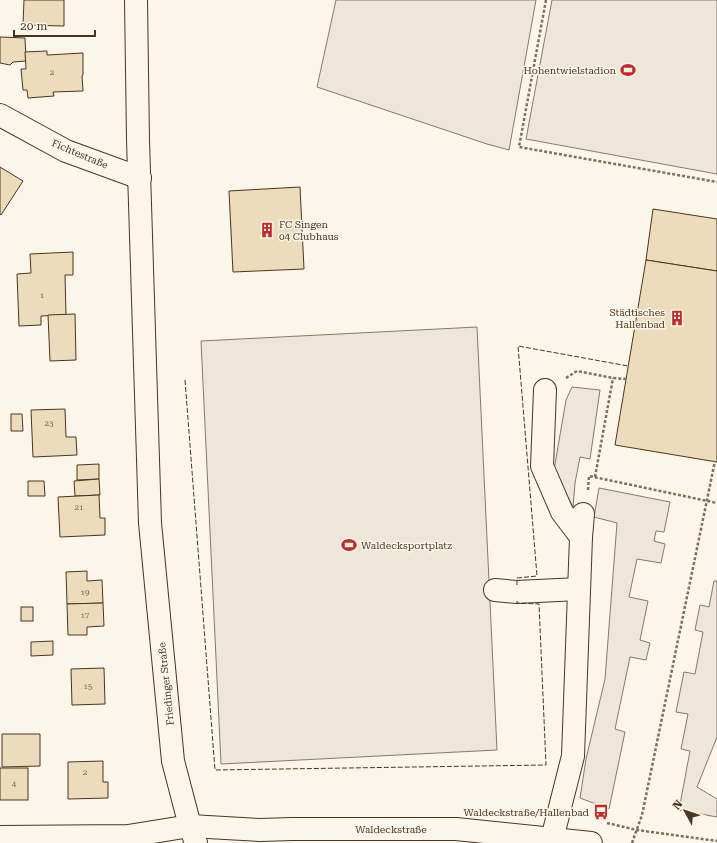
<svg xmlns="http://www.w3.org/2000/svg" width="717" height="843" viewBox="0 0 717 843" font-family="'Roboto Serif',serif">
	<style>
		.green { fill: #ede6d9; stroke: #887966 }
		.building { fill: #ecdcbc; stroke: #4a3520 }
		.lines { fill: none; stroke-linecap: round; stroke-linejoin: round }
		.minor-casing { stroke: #4a3520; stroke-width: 24 }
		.major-casing { stroke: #4a3520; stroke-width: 24 }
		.path { stroke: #7f6f5c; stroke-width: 2.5; stroke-dasharray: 3 2; stroke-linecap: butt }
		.minor { stroke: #fbf6e9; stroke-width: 22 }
		.major { stroke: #fbf6e9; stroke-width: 22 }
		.fence { stroke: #4a3520; stroke-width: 1; stroke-dasharray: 5 2; stroke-linecap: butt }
		.labels { text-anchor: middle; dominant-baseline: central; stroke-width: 3; stroke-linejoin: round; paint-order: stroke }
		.number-label { font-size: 8px; fill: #725f47 }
		.poi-label { font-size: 10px; fill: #4a3520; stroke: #fbf6e9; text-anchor: end }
		.street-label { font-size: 10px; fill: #4a3520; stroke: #fbf6e9 }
	</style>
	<rect width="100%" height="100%" fill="#fbf6e9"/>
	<!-- green -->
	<g class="green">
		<polygon points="336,0 536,0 509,150 487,144 317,87"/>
		<polygon points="552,0 717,0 717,174 526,139"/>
		<polygon points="477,327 497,750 221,764 201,341"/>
		<polygon points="572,387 600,390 590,459 580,457 575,483 573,507 554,470 566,400"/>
		<polygon points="599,488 670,502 664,532 656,531 654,541 665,544 661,563 637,559 629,597 648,601 640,640 650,643 646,660 630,657 615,729 625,732 609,809 580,798 586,759 605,679 617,523 594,517"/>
		<polygon points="714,581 717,581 717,737 697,787 717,799 717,817 679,810 690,751 681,749 688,714 676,712 684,672 695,674 703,632 695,630 700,605 709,607"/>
	</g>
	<!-- building -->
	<g class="building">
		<polygon points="24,0 64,0 64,26 23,25"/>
		<polygon points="0,37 25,38 26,61 13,62 10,65 0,63"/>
		<polygon points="47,51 47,55 83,53 83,75 82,76 83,91 53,92 54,96 28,98 27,90 23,90 21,69 26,69 25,52"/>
		<polygon points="0,167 23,181 1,215 0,214"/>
		<polygon points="300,187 304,269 233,272 229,191"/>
		<polygon points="653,209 717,219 717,271 646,260"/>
		<polygon points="73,252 73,275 65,275 66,315 41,316 41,325 19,326 17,274 31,273 30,254"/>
		<polygon points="646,260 717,271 717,462 615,445"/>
		<polygon points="75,314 76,360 50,361 48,315"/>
		<polygon points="65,409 66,437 76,437 77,455 33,457 31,410"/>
		<polygon points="11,414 22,414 23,431 11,431"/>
		<polygon points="99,464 99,479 77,480 77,465"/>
		<polygon points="99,479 100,495 75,496 74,481"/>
		<polygon points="28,481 44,481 45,496 28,496"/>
		<polygon points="99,495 100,518 105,518 105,535 60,537 58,497"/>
		<polygon points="87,571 87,581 102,580 103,603 67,604 66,572"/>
		<polygon points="103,603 104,626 87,627 87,635 68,635 67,604"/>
		<rect x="21" y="607" width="12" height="14"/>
		<polygon points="53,641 53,655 31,656 31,642"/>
		<polygon points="104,668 105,704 72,705 71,669"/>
		<polygon points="2,734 40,734 40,766 2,767"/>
		<polygon points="103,761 103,782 108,782 108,798 68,799 68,762"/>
		<rect x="0" y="768" width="28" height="32"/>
	</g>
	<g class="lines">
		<!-- minor casing -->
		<g class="minor-casing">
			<g id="minor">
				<polyline points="0,115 66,151 140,178"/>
				<polyline points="545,390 542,466 562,512 581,537"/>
				<polyline points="495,590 517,592 579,589"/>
				<polyline points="0,837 128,836 190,826 260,830 292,829 456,829 591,843"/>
				<polyline points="552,839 573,756 581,537 583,514"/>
			</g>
		</g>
		<!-- major casing -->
		<g class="major-casing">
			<polyline id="major" points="136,0 138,140 150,523 173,761 190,826 196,843"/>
		</g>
		<!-- path -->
		<g class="path">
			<polyline points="546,0 519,147 717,182"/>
			<polyline points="566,378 577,371 613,378 626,379"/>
			<polyline points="595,477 613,378"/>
			<polyline points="588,490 589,476 717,503"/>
			<polyline points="607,823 637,830 717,841"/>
			<polyline points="632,843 642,815 715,461"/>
		</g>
		<!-- minor -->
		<use href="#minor" class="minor"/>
		<!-- major -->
		<use href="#major" class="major"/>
		<!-- fence -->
		<g class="fence">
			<polyline points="185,380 215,770 546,765 539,604 517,603 517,601"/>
			<polyline points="517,585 517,578 537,576 518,346 628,366"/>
		</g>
	</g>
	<!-- icons -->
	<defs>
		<g id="stadium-bare" transform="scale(1.2)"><path d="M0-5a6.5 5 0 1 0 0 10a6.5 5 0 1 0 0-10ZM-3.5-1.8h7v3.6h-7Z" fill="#c62828" stroke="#fbf6e9" stroke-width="2.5" paint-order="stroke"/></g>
		<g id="building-bare" transform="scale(1.2)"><path d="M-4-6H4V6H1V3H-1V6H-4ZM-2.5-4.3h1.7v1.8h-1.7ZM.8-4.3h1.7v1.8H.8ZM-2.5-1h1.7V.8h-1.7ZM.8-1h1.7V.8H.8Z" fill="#c62828" stroke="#fbf6e9" stroke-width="2.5" paint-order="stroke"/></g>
		<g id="bus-bare" transform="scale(1.2)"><path d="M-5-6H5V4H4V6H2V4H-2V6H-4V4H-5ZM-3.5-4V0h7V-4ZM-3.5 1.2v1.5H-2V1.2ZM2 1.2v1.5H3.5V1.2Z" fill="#c62828" stroke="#fbf6e9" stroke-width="2.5" paint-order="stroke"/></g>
	</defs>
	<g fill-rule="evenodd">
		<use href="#stadium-bare" x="628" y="70"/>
		<use href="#building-bare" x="267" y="230"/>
		<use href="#building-bare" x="677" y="318"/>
		<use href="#stadium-bare" x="349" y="545"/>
		<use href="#bus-bare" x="601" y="812"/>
	</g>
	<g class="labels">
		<!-- number labels -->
		<g class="number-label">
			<text x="52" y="72">2</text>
			<text x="42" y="295">1</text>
			<text x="49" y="423">23</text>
			<text x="79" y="507">21</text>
			<text x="85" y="592">19</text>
			<text x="85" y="615">17</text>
			<text x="88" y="686">15</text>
			<text x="85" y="772">2</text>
			<text x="14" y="784">4</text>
		</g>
		<!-- poi labels -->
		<g class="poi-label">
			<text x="616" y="70">Hohentwielstadion</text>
			<text x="279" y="224" text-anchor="start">FC Singen<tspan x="279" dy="12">04 Clubhaus</tspan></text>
			<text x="665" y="312">Städtisches<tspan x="665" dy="12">Hallenbad</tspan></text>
			<text x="361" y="545" text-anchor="start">Waldecksportplatz</text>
			<text x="589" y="812">Waldeckstraße/Hallenbad</text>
		</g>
		<!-- street labels -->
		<g class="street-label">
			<text transform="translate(80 154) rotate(23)">Fichtestraße</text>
			<text transform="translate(166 684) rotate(-96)">Friedinger Straße</text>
			<text x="391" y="829">Waldeckstraße</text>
		</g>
	</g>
	<!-- north arrow -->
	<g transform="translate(685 811) rotate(310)" stroke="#fbf6e9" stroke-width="3" paint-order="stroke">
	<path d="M0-3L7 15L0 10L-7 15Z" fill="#4a3520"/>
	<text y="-6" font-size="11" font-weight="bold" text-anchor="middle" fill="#4a3520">N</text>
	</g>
	<!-- scale -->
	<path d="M14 30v6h81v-6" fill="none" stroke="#4a3520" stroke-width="2"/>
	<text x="20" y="30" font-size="12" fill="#4a3520" stroke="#fbf6e9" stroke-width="3" paint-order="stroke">20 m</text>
</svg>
